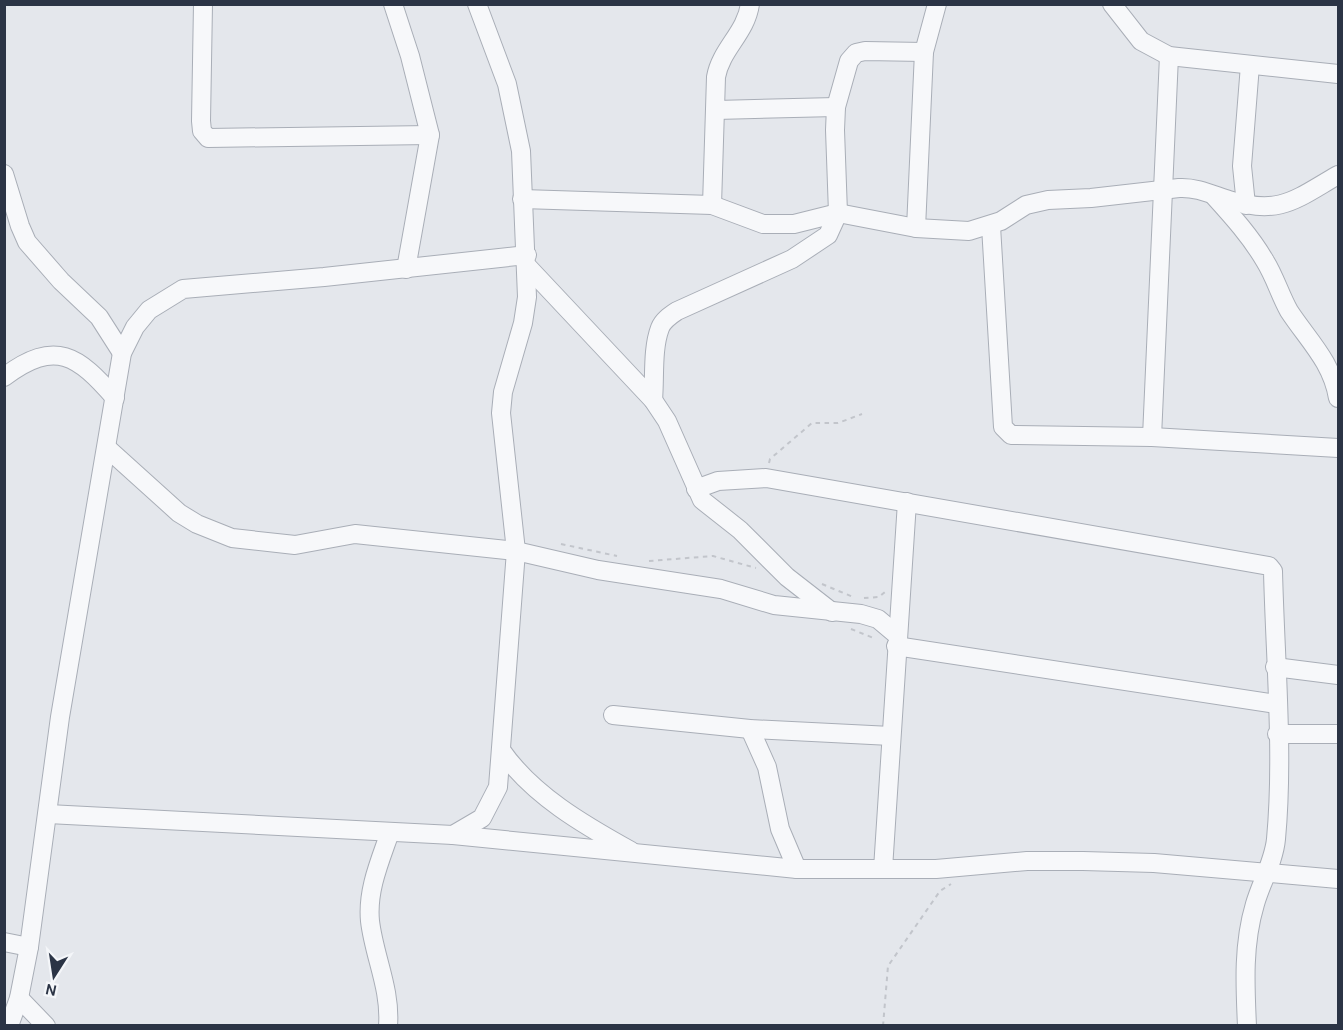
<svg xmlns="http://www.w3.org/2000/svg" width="1343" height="1030" viewBox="0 0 1343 1030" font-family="Karla,sans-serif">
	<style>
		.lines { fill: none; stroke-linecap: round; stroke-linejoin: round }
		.minor-casing { stroke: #a9aeb7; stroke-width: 20 }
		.path { stroke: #c2c5cb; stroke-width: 2; stroke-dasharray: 4.5 4.5; stroke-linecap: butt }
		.minor { stroke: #f7f8fa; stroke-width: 18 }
	</style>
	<rect width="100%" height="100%" fill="#e4e7ec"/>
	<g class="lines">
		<!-- minor casing -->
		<g class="minor-casing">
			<g id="minor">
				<polyline points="203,4 201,121 202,131 208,138 430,135"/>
				<polyline points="393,4 410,56 430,135 406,269"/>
				<polyline points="1112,4 1141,41 1169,56 1338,74"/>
				<polyline points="716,110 836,107"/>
				<polyline points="4,174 20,226 27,242 61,281 99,317 122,353"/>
				<path d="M1214,196C1233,217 1251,237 1265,261C1275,277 1280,295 1289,311C1308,340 1332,362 1338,398"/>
				<path d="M522,199L712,205L763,224H794L838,213L916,228L969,231L1001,221L1026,205L1048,200L1091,198L1179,188C1197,187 1213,195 1229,200C1280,216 1296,199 1338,175"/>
				<path d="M712,205L716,77C721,49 746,33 750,4"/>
				<polyline points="1246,205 1242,166 1250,65"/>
				<polyline points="991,226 1003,427 1011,435 1152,437 1338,448"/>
				<polyline points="916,228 924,52 937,4"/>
				<polyline points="528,267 653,400 667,421 702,500 740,530 787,577 832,612"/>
				<path d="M4,377C56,338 78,356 115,398"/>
				<path d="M653,400C655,378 652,349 660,328C663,320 671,315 677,311L792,259L828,235L838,213L835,130L836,107L849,61L856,53L865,51L924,52"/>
				<polyline points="1152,437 1169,56"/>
				<polyline points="107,448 179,513 197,524 232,538 295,545 355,534 516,551 598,570 721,589 774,605 861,614 878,619 897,635"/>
				<path d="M696,489L718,481L766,478L1269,566L1273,571C1275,657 1284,754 1276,839C1274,861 1261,883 1255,904C1243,944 1245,984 1247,1026"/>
				<polyline points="896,646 1276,704"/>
				<polyline points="1275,667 1338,675"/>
				<polyline points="613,715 750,729 891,736"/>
				<polyline points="750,729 767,767 780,829 797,869"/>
				<polyline points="1277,734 1338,734"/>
				<path d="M501,750C532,795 584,825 631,851"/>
				<polyline points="48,814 453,835 797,869 936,869 1027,861 1083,861 1154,863 1338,879"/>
				<polyline points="453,835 482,818 498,787 516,551 501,413 503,392 523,323 527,297 521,151 507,84 477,4"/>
				<polyline points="883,869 907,502"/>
				<polyline points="4,942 29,947"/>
				<polyline points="19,998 46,1026"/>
				<polyline points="9,1026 19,998 29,947 60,717 122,353 135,327 149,310 183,289 324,277 527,255"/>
				<path d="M388,1026C391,989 374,956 370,921C367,890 380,861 390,832"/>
			</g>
		</g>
		<!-- path -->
		<g class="path">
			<polyline points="769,463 770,459 812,423 838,423 862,414"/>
			<polyline points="561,544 617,556"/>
			<polyline points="649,561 713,556 756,568"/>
			<polyline points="822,584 853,597"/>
			<polyline points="864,598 879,597 886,591"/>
			<polyline points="851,629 876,639"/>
			<polyline points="883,1026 888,966 940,891 951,884"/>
		</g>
		<!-- minor -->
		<use href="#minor" class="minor"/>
	</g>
	<!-- border -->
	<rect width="1343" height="1030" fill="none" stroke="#2b3445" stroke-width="12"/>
	<!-- north arrow -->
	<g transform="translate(54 976) rotate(192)" stroke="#f4f6f9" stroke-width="4.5" paint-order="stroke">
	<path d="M0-4.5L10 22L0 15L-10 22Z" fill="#2b3445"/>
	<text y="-9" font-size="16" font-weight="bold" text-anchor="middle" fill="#2b3445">N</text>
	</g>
</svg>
